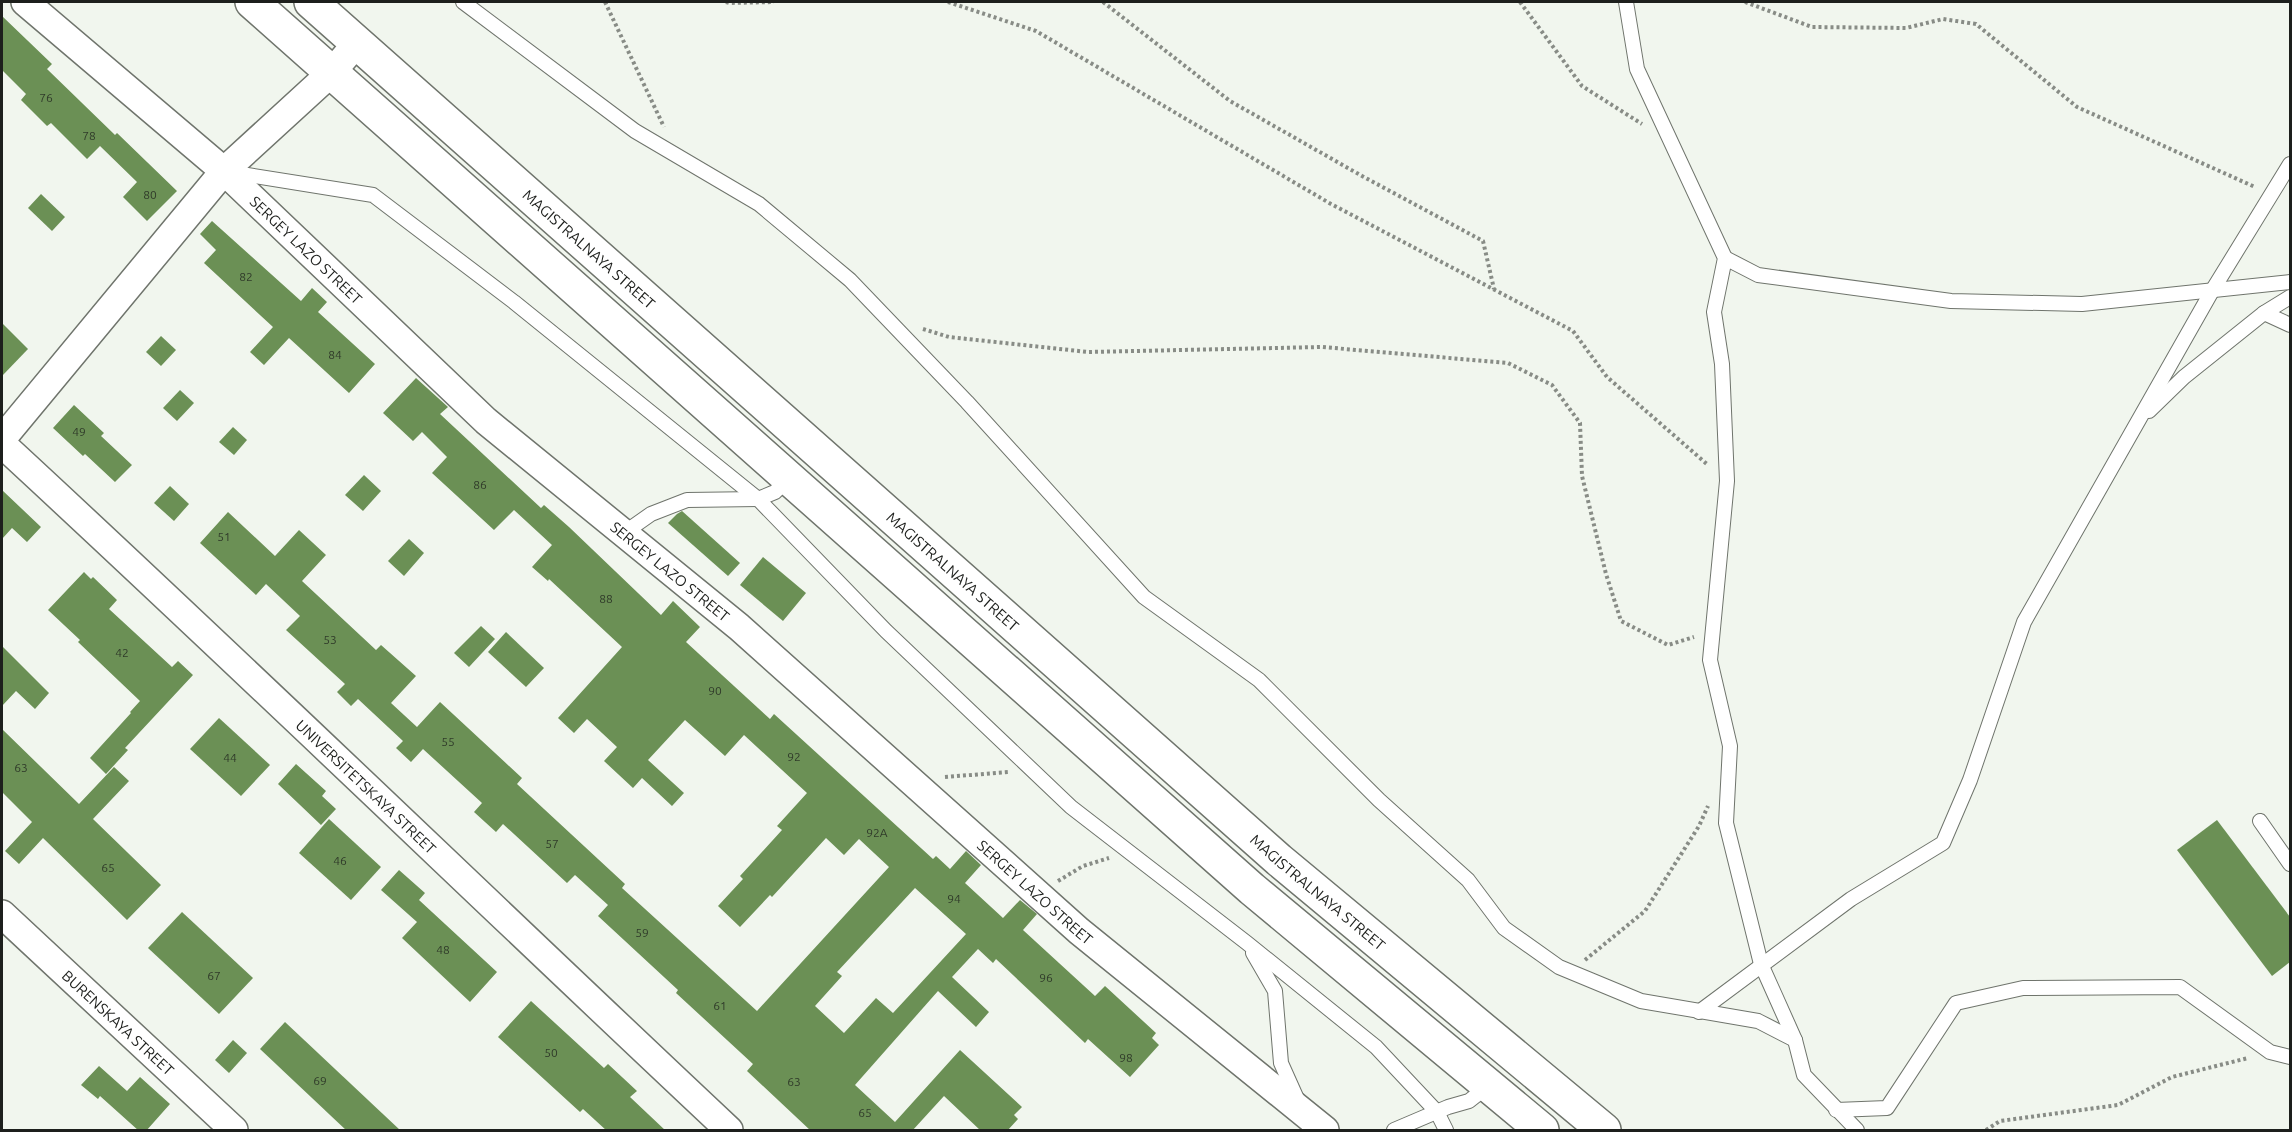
<svg xmlns="http://www.w3.org/2000/svg" width="2292" height="1132" viewBox="0 0 2292 1132" font-family="Ubuntu,sans-serif">
	<style>
		.building { fill: #6b9055; fill-rule: evenodd }
		.lines { fill: none; stroke-linecap: round; stroke-linejoin: round }
		.lane-casing { stroke: #6f746c; stroke-width: 16 }
		.street-casing { stroke: #6f746c; stroke-width: 30 }
		.secondary-casing { stroke: #6f746c; stroke-width: 36 }
		.path { stroke: #888c86; stroke-width: 4; stroke-dasharray: 3 3; stroke-linecap: butt }
		.lane { stroke: #fff; stroke-width: 14 }
		.street { stroke: #fff; stroke-width: 27 }
		.secondary { stroke: #fff; stroke-width: 33 }
		.labels { text-anchor: middle; dominant-baseline: central; stroke-width: 4.5; stroke-linejoin: round; paint-order: stroke }
		.number-label { font-size: 12px; fill: #303b2a }
		.street-label { font-size: 15px; fill: #1d1f1c; stroke: #f1f6ee }
	</style>
	<rect width="100%" height="100%" fill="#f1f6ee"/>
	<!-- building -->
	<g class="building">
		<polygon points="2,16 52,64 47,69 115,135 117,133 177,191 147,221 123,197 137,182 100,146 87,159 51,123 47,126 21,100 26,94 2,70"/>
		<polygon points="41,194 65,217 52,231 28,208"/>
		<polygon points="212,221 301,301 312,288 327,302 318,312 375,364 349,393 289,338 264,365 250,352 273,327 204,263 216,250 200,234"/>
		<polygon points="2,323 28,349 2,376"/>
		<polygon points="161,336 176,350 161,366 146,352"/>
		<path d="M416,378L448,407L440,414L541,508L544,505L569,527L661,615L673,601L700,627L686,642L770,719L774,714L933,859L936,856L950,869L966,851L981,865L965,883L1003,918L1020,900L1037,914L1023,930L1095,996L1105,986L1156,1033L1152,1038L1159,1045L1130,1077L1088,1039L1085,1043L996,959L993,963L978,949L952,977L989,1012L976,1027L938,991L855,1085L895,1122L960,1050L1022,1107L1014,1115L1018,1119L1007,1131H981L944,1096L912,1131H811L747,1071L753,1064L676,993L678,990L598,916L608,905L575,875L567,883L503,824L496,832L474,812L482,803L423,749L411,762L396,748L403,741L358,699L351,706L337,692L345,684L286,630L300,616L266,584L256,595L200,543L228,512L275,556L299,530L326,555L302,581L376,650L381,645L416,676L391,703L417,727L440,702L522,778L517,784L625,884L622,888L757,1011L889,867L859,839L844,855L826,838L772,897L770,895L740,927L718,906L743,879L740,876L782,830L777,826L807,793L744,735L725,756L685,720L648,760L684,793L672,806L642,778L633,788L604,761L617,747L587,719L574,733L558,718L622,647L549,579L548,581L532,567L552,545L514,510L494,530L432,473L447,457L422,432L413,441L383,413ZM915,888L966,934L893,1013L876,998L844,1033L815,1006L842,976L837,972Z"/>
		<polygon points="180,390 194,403 177,421 163,408"/>
		<polygon points="74,405 104,433 101,436 132,465 115,482 85,454 83,456 53,428"/>
		<polygon points="233,427 247,440 234,455 219,442"/>
		<polygon points="364,475 381,491 363,511 345,495"/>
		<polygon points="170,486 189,504 174,521 154,503"/>
		<polygon points="2,490 41,527 27,542 12,528 2,539"/>
		<polygon points="682,511 740,563 728,576 668,523 677,514"/>
		<polygon points="409,539 424,553 404,576 388,561"/>
		<polygon points="763,557 806,593 783,621 740,585"/>
		<polygon points="84,572 91,579 93,577 117,600 109,609 172,667 178,661 193,675 125,748 128,750 106,774 90,758 131,713 130,712 140,701 78,642 80,640 48,610"/>
		<polygon points="481,626 495,639 469,667 454,653"/>
		<polygon points="506,632 544,668 526,687 488,652"/>
		<polygon points="2,646 49,693 35,709 16,691 2,706"/>
		<polygon points="219,718 270,765 241,796 190,749"/>
		<polygon points="2,729 79,804 114,767 129,781 93,819 161,885 127,920 43,838 19,864 5,851 32,822 2,792"/>
		<polygon points="296,764 326,791 322,796 336,809 321,825 278,784"/>
		<polygon points="329,819 381,867 351,900 299,853"/>
		<polygon points="2217,820 2290,917 2290,962 2272,976 2177,850"/>
		<polygon points="399,870 425,893 419,900 497,972 470,1002 402,938 417,922 381,890"/>
		<polygon points="182,912 253,978 219,1014 148,948"/>
		<polygon points="531,1001 604,1068 608,1064 637,1091 630,1097 666,1131 607,1131 583,1109 580,1112 498,1037"/>
		<polygon points="285,1022 401,1131 347,1131 260,1049"/>
		<polygon points="233,1040 247,1053 229,1073 215,1060"/>
		<polygon points="99,1066 127,1091 140,1077 170,1104 146,1131 139,1131 100,1096 98,1099 81,1085"/>
	</g>
	<g class="lines">
		<!-- lane casing -->
		<g class="lane-casing">
			<g id="lane">
				<polyline points="463,2 635,131 759,204 850,280 967,402 1144,597 1259,680 1379,800 1468,880 1504,928 1559,967 1641,1001 1758,1021 1795,1040"/>
				<polyline points="1626,2 1637,69 1725,258 1714,312 1722,364 1727,481 1710,660 1730,746 1726,823 1761,964 1795,1040 1804,1075 1857,1130"/>
				<polyline points="229,172 373,195 514,302 758,499 886,631 1071,807 1247,943 1376,1047 1437,1112 1446,1130"/>
				<polyline points="1725,258 1758,275 1951,301 2082,304 2290,282"/>
				<polyline points="2264,313 2290,297"/>
				<polyline points="2149,411 2184,377 2264,313 2290,325"/>
				<polyline points="624,533 651,514 687,500 758,499 775,492 788,479"/>
				<polyline points="2260,821 2290,864"/>
				<polyline points="1253,953 1275,991 1281,1063 1298,1101"/>
				<polyline points="1699,1012 1851,899 1943,843 1970,780 2024,622 2212,291 2290,164"/>
				<polyline points="1836,1110 1887,1108 1956,1003 2023,988 2180,987 2270,1052 2290,1057"/>
				<polyline points="1394,1130 1448,1107 1469,1101 1488,1086"/>
			</g>
		</g>
		<!-- street casing -->
		<g class="street-casing">
			<g id="street">
				<path id="s1" d="M25,2L224,171L486,421L739,627L1079,931L1325,1130"/>
				<polyline points="2,439 224,171 331,73 357,43"/>
				<path id="s2" d="M2,444C247,670 486,902 729,1130"/>
				<path id="s3" d="M2,914L234,1130"/>
			</g>
		</g>
		<!-- secondary casing -->
		<g class="secondary-casing">
			<g id="secondary">
				<polyline points="252,2 1252,889 1542,1130"/>
				<path id="s4" d="M311,2L1279,860L1604,1130"/>
			</g>
		</g>
		<!-- path -->
		<g class="path">
			<polyline points="605,2 664,127"/>
			<polyline points="726,2 729,3 774,2"/>
			<polyline points="948,2 1036,31 1331,204 1573,331 1607,377 1708,465"/>
			<polyline points="1103,2 1230,101 1362,176 1483,241 1494,289"/>
			<polyline points="1520,2 1582,86 1642,124"/>
			<polyline points="1745,2 1812,27 1906,28 1943,19 1976,24 2077,107 2255,187"/>
			<polyline points="923,329 949,337 1088,352 1322,347 1508,363 1552,385 1580,423 1582,476 1606,574 1621,621 1668,645 1694,637"/>
			<polyline points="945,777 1009,772"/>
			<polyline points="1058,881 1083,866 1109,858"/>
			<polyline points="1585,960 1645,911 1699,826 1708,806"/>
			<polyline points="1986,1130 2000,1121 2118,1105 2172,1077 2248,1058"/>
		</g>
		<!-- lane -->
		<use href="#lane" class="lane"/>
		<!-- street -->
		<use href="#street" class="street"/>
		<!-- secondary -->
		<use href="#secondary" class="secondary"/>
	</g>
	<g class="labels">
		<!-- number labels -->
		<g class="number-label">
			<text x="46" y="97">76</text>
			<text x="89" y="135">78</text>
			<text x="150" y="194">80</text>
			<text x="246" y="276">82</text>
			<text x="335" y="354">84</text>
			<text x="79" y="431">49</text>
			<text x="480" y="484">86</text>
			<text x="224" y="536">51</text>
			<text x="606" y="598">88</text>
			<text x="330" y="639">53</text>
			<text x="122" y="652">42</text>
			<text x="715" y="690">90</text>
			<text x="448" y="741">55</text>
			<text x="794" y="756">92</text>
			<text x="230" y="757">44</text>
			<text x="21" y="767">63</text>
			<text x="877" y="832">92А</text>
			<text x="552" y="843">57</text>
			<text x="340" y="860">46</text>
			<text x="108" y="867">65</text>
			<text x="954" y="898">94</text>
			<text x="642" y="932">59</text>
			<text x="443" y="949">48</text>
			<text x="214" y="975">67</text>
			<text x="1046" y="977">96</text>
			<text x="720" y="1005">61</text>
			<text x="551" y="1052">50</text>
			<text x="1126" y="1057">98</text>
			<text x="320" y="1080">69</text>
			<text x="794" y="1081">63</text>
			<text x="865" y="1112">65</text>
		</g>
		<!-- street labels -->
		<g class="street-label">
			<text stroke="none"><textPath href="#s1" startOffset="375">SERGEY LAZO STREET</textPath></text>
			<text stroke="none"><textPath href="#s4" startOffset="372">MAGISTRALNAYA STREET</textPath></text>
			<text stroke="none"><textPath href="#s1" startOffset="861">SERGEY LAZO STREET</textPath></text>
			<text stroke="none"><textPath href="#s4" startOffset="858">MAGISTRALNAYA STREET</textPath></text>
			<text stroke="none"><textPath href="#s2" startOffset="500">UNIVERSITETSKAYA STREET</textPath></text>
			<text stroke="none"><textPath href="#s1" startOffset="1347">SERGEY LAZO STREET</textPath></text>
			<text stroke="none"><textPath href="#s4" startOffset="1344">MAGISTRALNAYA STREET</textPath></text>
			<text stroke="none"><textPath href="#s3" startOffset="159">BURENSKAYA STREET</textPath></text>
		</g>
	</g>
	<!-- border -->
	<rect width="2292" height="1132" fill="none" stroke="#1d1f1c" stroke-width="6"/>
</svg>
